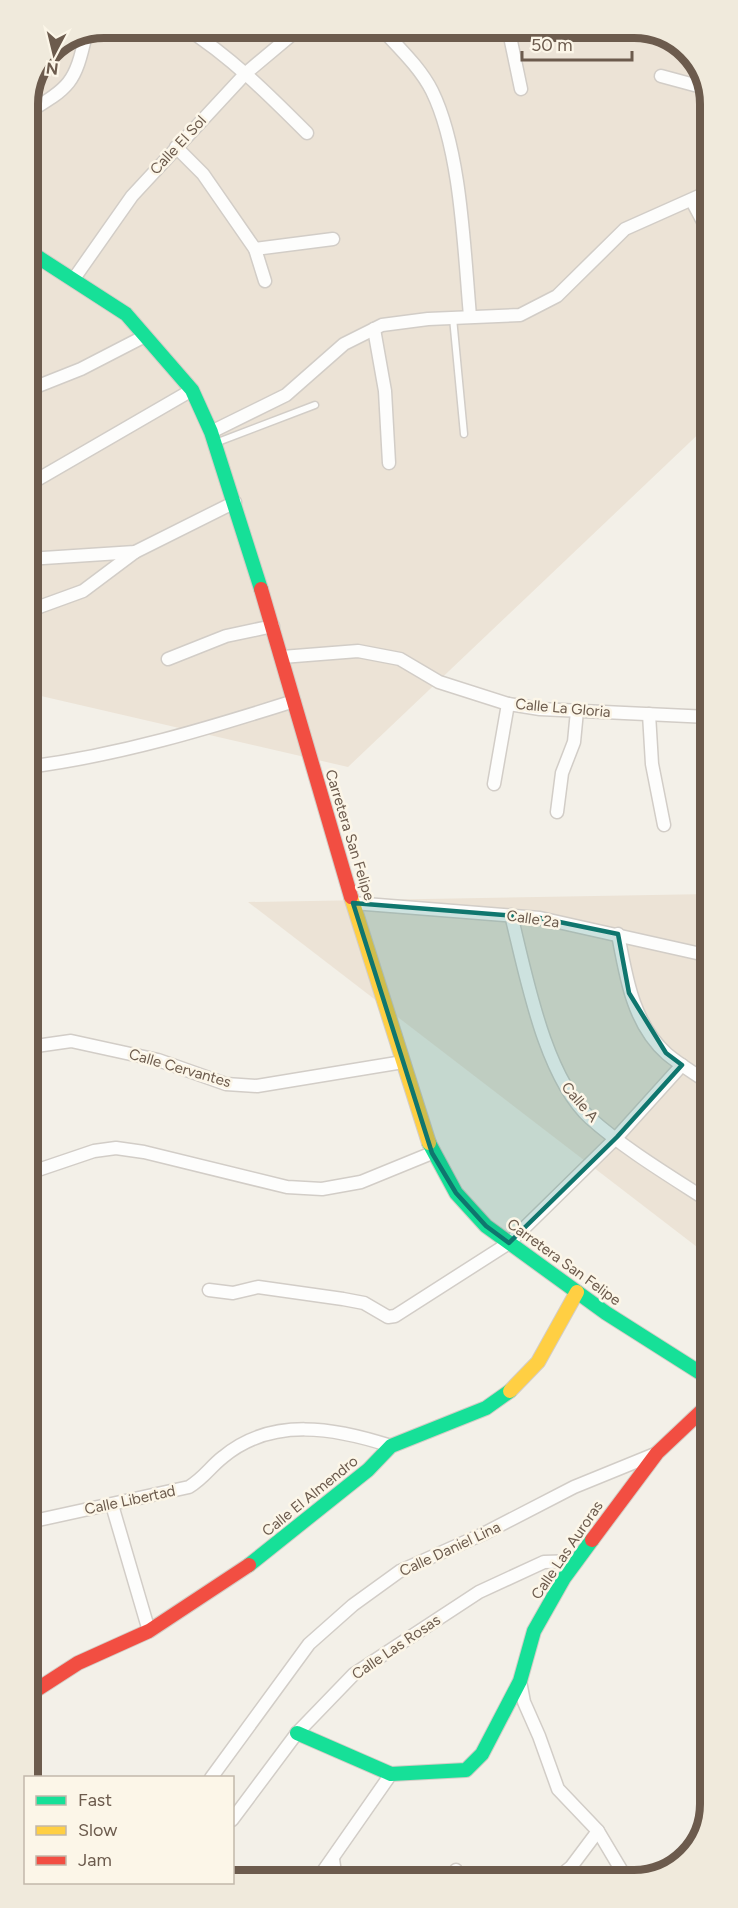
<svg xmlns="http://www.w3.org/2000/svg" width="738" height="1908" viewBox="0 0 738 1908" font-family="Figtree,sans-serif">
	<style>
		.residential { fill: #ece3d6 }
		.lines { fill: none; stroke-linecap: round; stroke-linejoin: round }
		.lane-casing { stroke: #d2cdc7; stroke-width: 9 }
		.street-casing { stroke: #d2cdc7; stroke-width: 15 }
		.fast-casing { stroke: #d3cdc6; stroke-width: 16 }
		.slow-casing { stroke: #d3cdc6; stroke-width: 16 }
		.jam-casing { stroke: #d3cdc6; stroke-width: 16 }
		.lane { stroke: #fdfdfc; stroke-width: 6 }
		.street { stroke: #fdfdfc; stroke-width: 12 }
		.fast { stroke: #16e098; stroke-width: 14 }
		.slow { stroke: #ffcf43; stroke-width: 14 }
		.jam { stroke: #f24e42; stroke-width: 14 }
		.marked { fill: #0f766e; fill-opacity: 0.2; stroke: #0f766e; stroke-width: 4.5; stroke-linejoin: round }
		.labels { text-anchor: middle; dominant-baseline: central; stroke-width: 5; stroke-linejoin: round; paint-order: stroke }
		.street-label { font-size: 15px; fill: #6c5b4d; stroke: #fcf6e8 }
		.rim { fill: none; stroke: #6c5b4d; stroke-width: 8 }
	</style>
	<rect width="100%" height="100%" fill="#f3f0e8"/>
	<!-- residential -->
	<g class="residential">
		<polygon points="104,27 640,27 685,46 708,84 709,424 348,767 28,693 27,99 50,49"/>
		<polygon points="710,894 710,1257 248,902"/>
	</g>
	<g class="lines">
		<!-- lane casing -->
		<g class="lane-casing">
			<g id="lane">
				<polyline points="453,318 464,434"/>
				<polyline points="218,442 315,405"/>
			</g>
		</g>
		<!-- street casing -->
		<g class="street-casing">
			<g id="street">
				<path d="M184,27C230,56 268,94 307,133"/>
				<path d="M380,27C398,47 420,67 432,91C461,150 464,249 470,316"/>
				<polyline points="508,27 521,89"/>
				<polyline points="661,76 698,86 708,85"/>
				<path d="M27,113C70,87 75,84 86,34"/>
				<polyline points="176,147 203,174 255,249 265,281"/>
				<polyline points="692,201 709,233"/>
				<polyline points="255,249 333,239"/>
				<polyline points="73,280 132,196 246,73 301,27"/>
				<polyline points="374,329 385,391 389,463"/>
				<polyline points="28,390 81,369 145,336"/>
				<polyline points="211,432 286,395 344,344 382,325 428,319 520,315 557,296 625,229 708,192"/>
				<polyline points="28,485 192,390"/>
				<polyline points="28,559 135,552 235,502"/>
				<polyline points="28,611 83,591 135,552"/>
				<polyline points="282,657 358,651 400,659 439,682 508,704 540,709 709,717"/>
				<polyline points="168,659 226,636 273,626"/>
				<polyline points="649,714 652,764 664,825"/>
				<path d="M28,767C120,755 206,729 294,701"/>
				<polyline points="494,784 508,704"/>
				<polyline points="557,812 562,773 574,742 577,711"/>
				<polyline points="353,903 540,918 710,956"/>
				<path d="M511,915C526,974 544,1076 590,1118C626,1150 670,1176 710,1202"/>
				<path d="M618,934C626,977 633,1024 667,1054C680,1065 696,1074 710,1084"/>
				<polyline points="29,1047 71,1041 158,1060 226,1084 257,1086 403,1062"/>
				<polyline points="29,1173 94,1151 116,1148 144,1152 287,1187 322,1189 361,1182 432,1153"/>
				<polyline points="209,1290 233,1293 258,1287 343,1299 364,1303 388,1317 395,1316 509,1243 617,1137 682,1065"/>
				<polyline points="112,1505 149,1631"/>
				<path d="M29,1522L189,1487C205,1477 210,1467 223,1457C272,1416 336,1428 391,1446"/>
				<polyline points="520,1681 524,1702 539,1736 558,1789 598,1831 626,1878"/>
				<polyline points="211,1778 309,1644 353,1605 400,1571 483,1534 574,1487 655,1454"/>
				<polyline points="232,1820 297,1733 354,1674 479,1592 544,1562 577,1561"/>
				<polyline points="333,1859 336,1880"/>
				<polyline points="456,1870 456,1879"/>
				<polyline points="556,1879 571,1867 598,1831"/>
				<polyline points="317,1880 391,1774"/>
			</g>
		</g>
		<!-- fast casing -->
		<g class="fast-casing">
			<g id="fast">
				<polyline points="27,250 126,314 192,390 211,432 261,589"/>
				<polyline points="429,1143 456,1193 486,1226 606,1313 710,1379"/>
				<polyline points="249,1565 368,1470 391,1446 486,1408 510,1391"/>
				<polyline points="297,1733 391,1774 466,1770 482,1754 520,1681 534,1631 564,1578 592,1540"/>
			</g>
		</g>
		<!-- slow casing -->
		<g class="slow-casing">
			<g id="slow">
				<polyline points="351,897 429,1143"/>
				<polyline points="510,1391 538,1362 577,1292"/>
			</g>
		</g>
		<!-- jam casing -->
		<g class="jam-casing">
			<g id="jam">
				<polyline points="261,589 351,897"/>
				<polyline points="592,1540 657,1453 710,1403"/>
				<polyline points="30,1694 78,1663 149,1631 249,1565"/>
			</g>
		</g>
		<!-- lane -->
		<use href="#lane" class="lane"/>
		<!-- street -->
		<use href="#street" class="street"/>
		<!-- fast -->
		<use href="#fast" class="fast"/>
		<!-- slow -->
		<use href="#slow" class="slow"/>
		<!-- jam -->
		<use href="#jam" class="jam"/>
	</g>
	<!-- marked area -->
	<path class="marked" d="M353,903L540,918L618,934L629,993L666,1053L682,1065L617,1137L509,1243L486,1226L456,1193L432,1153Z"/>
	<g class="labels">
		<!-- street labels -->
		<g class="street-label">
			<text transform="translate(178 145) rotate(-47)">Calle El Sol</text>
			<text transform="translate(563 708) rotate(5)">Calle La Gloria</text>
			<text transform="translate(350 835) rotate(73)">Carretera San Felipe</text>
			<text transform="translate(533 919) rotate(8)">Calle 2a</text>
			<text transform="translate(180 1068) rotate(16)">Calle Cervantes</text>
			<text transform="translate(580 1102) rotate(49)">Calle A</text>
			<text transform="translate(564 1262) rotate(36)">Carretera San Felipe</text>
			<text transform="translate(310 1496) rotate(-39)">Calle El Almendro</text>
			<text transform="translate(130 1500) rotate(-12)">Calle Libertad</text>
			<text transform="translate(450 1549) rotate(-25)">Calle Daniel Lina</text>
			<text transform="translate(567 1550) rotate(-56)">Calle Las Auroras</text>
			<text transform="translate(396 1647) rotate(-34)">Calle Las Rosas</text>
		</g>
	</g>
	<!-- crop -->
	<path d="M0 0H738V1908H0ZM104 38H634A66 66 0 0 1 700 104V1804A66 66 0 0 1 634 1870H104A66 66 0 0 1 38 1804V104A66 66 0 0 1 104 38Z" fill="#f0eadc" fill-rule="evenodd"/>
	<path class="rim" d="M104 38H634A66 66 0 0 1 700 104V1804A66 66 0 0 1 634 1870H104A66 66 0 0 1 38 1804V104A66 66 0 0 1 104 38Z"/>
	<!-- legend -->
	<rect x="24" y="1776" width="210" height="108" fill="#fcf6e8" stroke="#c2b8aa" stroke-width="1.5"/>
	<rect x="36" y="1796" width="30" height="9" fill="#16e098" stroke="#c2b8aa" stroke-width="1.5"/>
	<text x="78" y="1806" font-size="18" fill="#6c5b4d">Fast</text>
	<rect x="36" y="1826" width="30" height="9" fill="#ffcf43" stroke="#c2b8aa" stroke-width="1.5"/>
	<text x="78" y="1836" font-size="18" fill="#6c5b4d">Slow</text>
	<rect x="36" y="1856" width="30" height="9" fill="#f24e42" stroke="#c2b8aa" stroke-width="1.5"/>
	<text x="78" y="1866" font-size="18" fill="#6c5b4d">Jam</text>
	<!-- north arrow -->
	<g transform="translate(54 54) rotate(187)" stroke="#fcf6e8" stroke-width="4.5" paint-order="stroke">
	<path d="M0-4.5L10 22L0 15L-10 22Z" fill="#6c5b4d"/>
	<text y="-9" font-size="16" font-weight="bold" text-anchor="middle" fill="#6c5b4d">N</text>
	</g>
	<!-- scale -->
	<path d="M522 51v9h110v-9" fill="none" stroke="#6c5b4d" stroke-width="3"/>
	<text x="531" y="51" font-size="18" fill="#6c5b4d" stroke="#fcf6e8" stroke-width="4.5" paint-order="stroke">50 m</text>
</svg>
